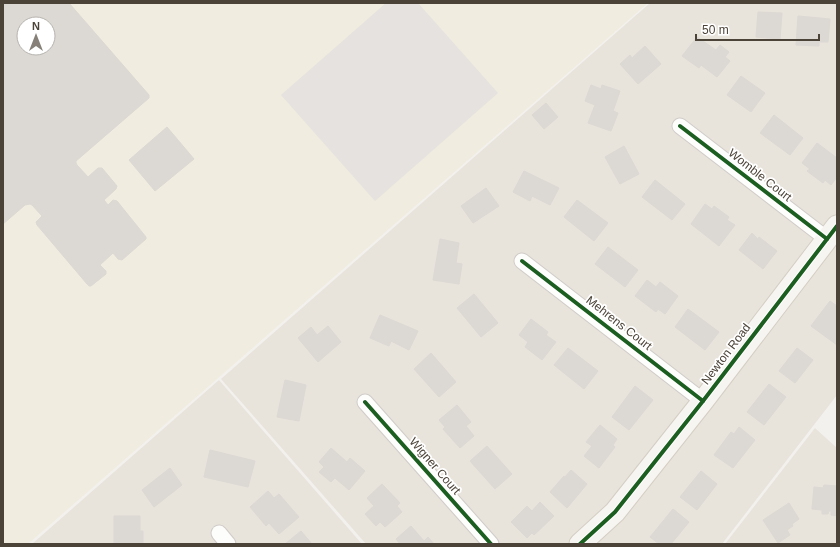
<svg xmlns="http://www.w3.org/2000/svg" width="840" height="547" viewBox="0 0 840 547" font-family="Arial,sans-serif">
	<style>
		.residential { fill: #e8e3db }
		.education { fill: #f1ece0; fill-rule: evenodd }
		.parking { fill: #e5e2df }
		.building { fill: #dcd8d4; stroke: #dcd8d3; fill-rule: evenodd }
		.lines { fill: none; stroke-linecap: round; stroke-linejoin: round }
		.street-casing { stroke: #d0ccc8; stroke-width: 17 }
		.secondary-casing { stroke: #d4cec4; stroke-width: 23 }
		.street { stroke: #fdfdfc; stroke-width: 15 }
		.secondary { stroke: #f7f5f1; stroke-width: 21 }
		.cycleway-casing { stroke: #fff; stroke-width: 6 }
		.cycleway { stroke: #1b5e20; stroke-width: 4 }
		.labels { text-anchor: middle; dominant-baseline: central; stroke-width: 3.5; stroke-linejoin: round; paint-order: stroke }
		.street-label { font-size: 12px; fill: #4c4338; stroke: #fff }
	</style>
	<rect width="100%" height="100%" fill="#f3f1ee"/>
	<!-- residential -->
	<g class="residential">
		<polygon points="650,3 837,3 837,395 722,544 366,544 221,379"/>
		<polygon points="219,380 362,544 32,544"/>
		<polygon points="815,428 837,448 837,544 725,544"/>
	</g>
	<!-- education -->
	<path class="education" d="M3,3H648L28,544H3ZM24,24H48V48H24Z"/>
	<!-- parking -->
	<polygon class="parking" points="386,3 418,3 498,93 375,201 281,95"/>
	<!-- building -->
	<g class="building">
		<path d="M3,3H69L149,95V98L76,161V163L77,165L88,177L98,168H102L117,186L116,189L104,200L108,205L113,200L117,201L146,237V239L122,260L118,259L113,253L100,265L106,271V274L91,286H89L87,284L37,225L36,222L42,216L32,205L30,204L25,205L3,224ZM24,24H48V48H24Z"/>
		<polygon points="758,12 782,13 780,39 756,37"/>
		<polygon points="798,16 830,19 828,42 819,42 819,46 796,45"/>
		<polygon points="697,37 716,50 720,45 729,52 725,57 730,61 717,77 701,65 699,68 682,56"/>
		<polygon points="645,46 661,64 638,84 620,64 630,55 632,58"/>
		<polygon points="741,76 765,93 751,112 727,95"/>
		<polygon points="591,85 601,89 602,85 620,91 613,111 618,113 611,131 588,123 595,105 585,101"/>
		<polygon points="546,103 558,117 544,129 532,115"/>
		<polygon points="774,115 803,138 790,155 760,133"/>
		<polygon points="167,127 194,159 155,191 129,160"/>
		<polygon points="817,143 837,158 837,177 831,185 825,180 823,183 807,171 810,169 802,163"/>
		<polygon points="624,146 639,174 620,184 605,157"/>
		<polygon points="524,171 559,188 550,205 532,196 530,201 513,192"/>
		<polygon points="655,180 685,204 672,220 642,197"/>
		<polygon points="486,188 499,206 473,223 461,206"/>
		<polygon points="577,200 608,223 594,241 564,217"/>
		<polygon points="705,204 712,209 714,206 729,217 727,220 735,225 719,246 691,224"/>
		<polygon points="752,233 758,239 759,237 777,251 763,269 739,250"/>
		<polygon points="440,239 459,243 456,263 462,264 459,284 433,280"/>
		<polygon points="608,247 638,270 625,287 595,264"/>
		<polygon points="647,280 656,287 660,282 678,296 665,314 658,309 656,312 635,296"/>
		<polygon points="474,294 498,323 481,337 457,308"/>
		<polygon points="830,301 837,306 837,345 811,326"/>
		<polygon points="688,309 719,332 705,350 675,327"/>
		<polygon points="380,315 418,331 409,350 391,341 389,346 370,338"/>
		<polygon points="531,319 548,332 546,335 556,342 542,360 525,347 528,342 519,335"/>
		<polygon points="328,326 341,342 318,362 298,338 311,327 317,335"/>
		<polygon points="568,348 598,371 584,389 554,365"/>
		<polygon points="797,348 813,360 795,383 779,371"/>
		<polygon points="431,353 456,382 439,397 414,369"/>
		<polygon points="285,380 306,385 299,421 277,417"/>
		<polygon points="769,384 786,397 764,425 747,412"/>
		<polygon points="635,386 653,400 629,430 612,417"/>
		<polygon points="457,405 471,422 466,426 474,436 460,448 443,429 445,427 439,420"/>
		<polygon points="600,425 617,439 613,445 615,447 599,468 584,456 592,446 586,442"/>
		<polygon points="739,427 755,440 733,468 714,455 731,432 734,434"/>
		<polygon points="487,446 512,474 495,489 470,461"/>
		<polygon points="331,448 347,462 350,458 365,471 349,490 335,478 331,482 319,472 324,467 319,462"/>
		<polygon points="210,450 255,461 248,487 204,477"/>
		<polygon points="170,468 182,485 154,507 142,490"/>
		<polygon points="571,470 587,484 567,508 550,492 564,476 565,477"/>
		<polygon points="701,471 717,484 697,510 680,497"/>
		<polygon points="382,484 400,503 397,506 402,512 385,527 380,522 376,526 365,514 374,506 367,498"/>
		<polygon points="824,485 837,486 837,516 831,515 831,511 829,511 828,514 822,514 822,510 812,509 814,487 823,488"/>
		<polygon points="268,491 274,498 279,494 299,517 279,534 269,523 266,526 250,507"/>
		<polygon points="540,502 554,516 534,535 532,533 527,538 511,522 527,506 532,511"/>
		<polygon points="789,503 799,519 792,524 793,526 787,530 790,535 778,543 763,520"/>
		<polygon points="673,509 689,522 671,544 659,544 650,537"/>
		<polygon points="114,516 140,516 140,531 143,531 143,544 114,544"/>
		<polygon points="411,526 424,541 428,537 434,544 400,544 396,539"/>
		<polygon points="301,531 312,544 285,544"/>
	</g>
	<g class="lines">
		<!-- street casing -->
		<g class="street-casing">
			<g id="street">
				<polyline points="680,126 827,239"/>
				<polyline points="522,261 703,401"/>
				<polyline points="365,402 491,544"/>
				<polyline points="219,533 228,544"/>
			</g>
		</g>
		<!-- secondary casing -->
		<g class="secondary-casing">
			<polyline id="secondary" points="580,544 615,512 703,401 837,226"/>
		</g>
		<!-- street -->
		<use href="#street" class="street"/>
		<!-- secondary -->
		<use href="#secondary" class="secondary"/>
		<!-- cycleway casing -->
		<g class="cycleway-casing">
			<g id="cycleway">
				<polyline points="680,126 827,239"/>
				<polyline points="522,261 703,401"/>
				<polyline points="365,402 491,544"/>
				<polyline points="580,544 615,512 703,401 837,226"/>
			</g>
		</g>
		<!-- cycleway -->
		<use href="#cycleway" class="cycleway"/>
	</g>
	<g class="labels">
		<!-- street labels -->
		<g class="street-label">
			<text transform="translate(760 175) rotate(38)">Womble Court</text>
			<text transform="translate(619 323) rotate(38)">Mehrens Court</text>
			<text transform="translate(726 354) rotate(-53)">Newton Road</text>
			<text transform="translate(435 466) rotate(49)">Wigner Court</text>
		</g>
	</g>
	<!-- border -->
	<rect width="840" height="547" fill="none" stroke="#4c4338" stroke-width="8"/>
	<!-- north arrow -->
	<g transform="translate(36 36)"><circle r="19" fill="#ffffff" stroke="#b7b4af"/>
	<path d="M0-3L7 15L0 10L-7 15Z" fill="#868078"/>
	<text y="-6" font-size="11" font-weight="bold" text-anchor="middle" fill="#4c4338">N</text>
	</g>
	<!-- scale -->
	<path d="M696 34v6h123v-6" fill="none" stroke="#4c4338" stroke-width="2"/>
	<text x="702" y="34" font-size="12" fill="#4c4338" stroke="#ffffff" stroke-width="3" paint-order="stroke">50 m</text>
</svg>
